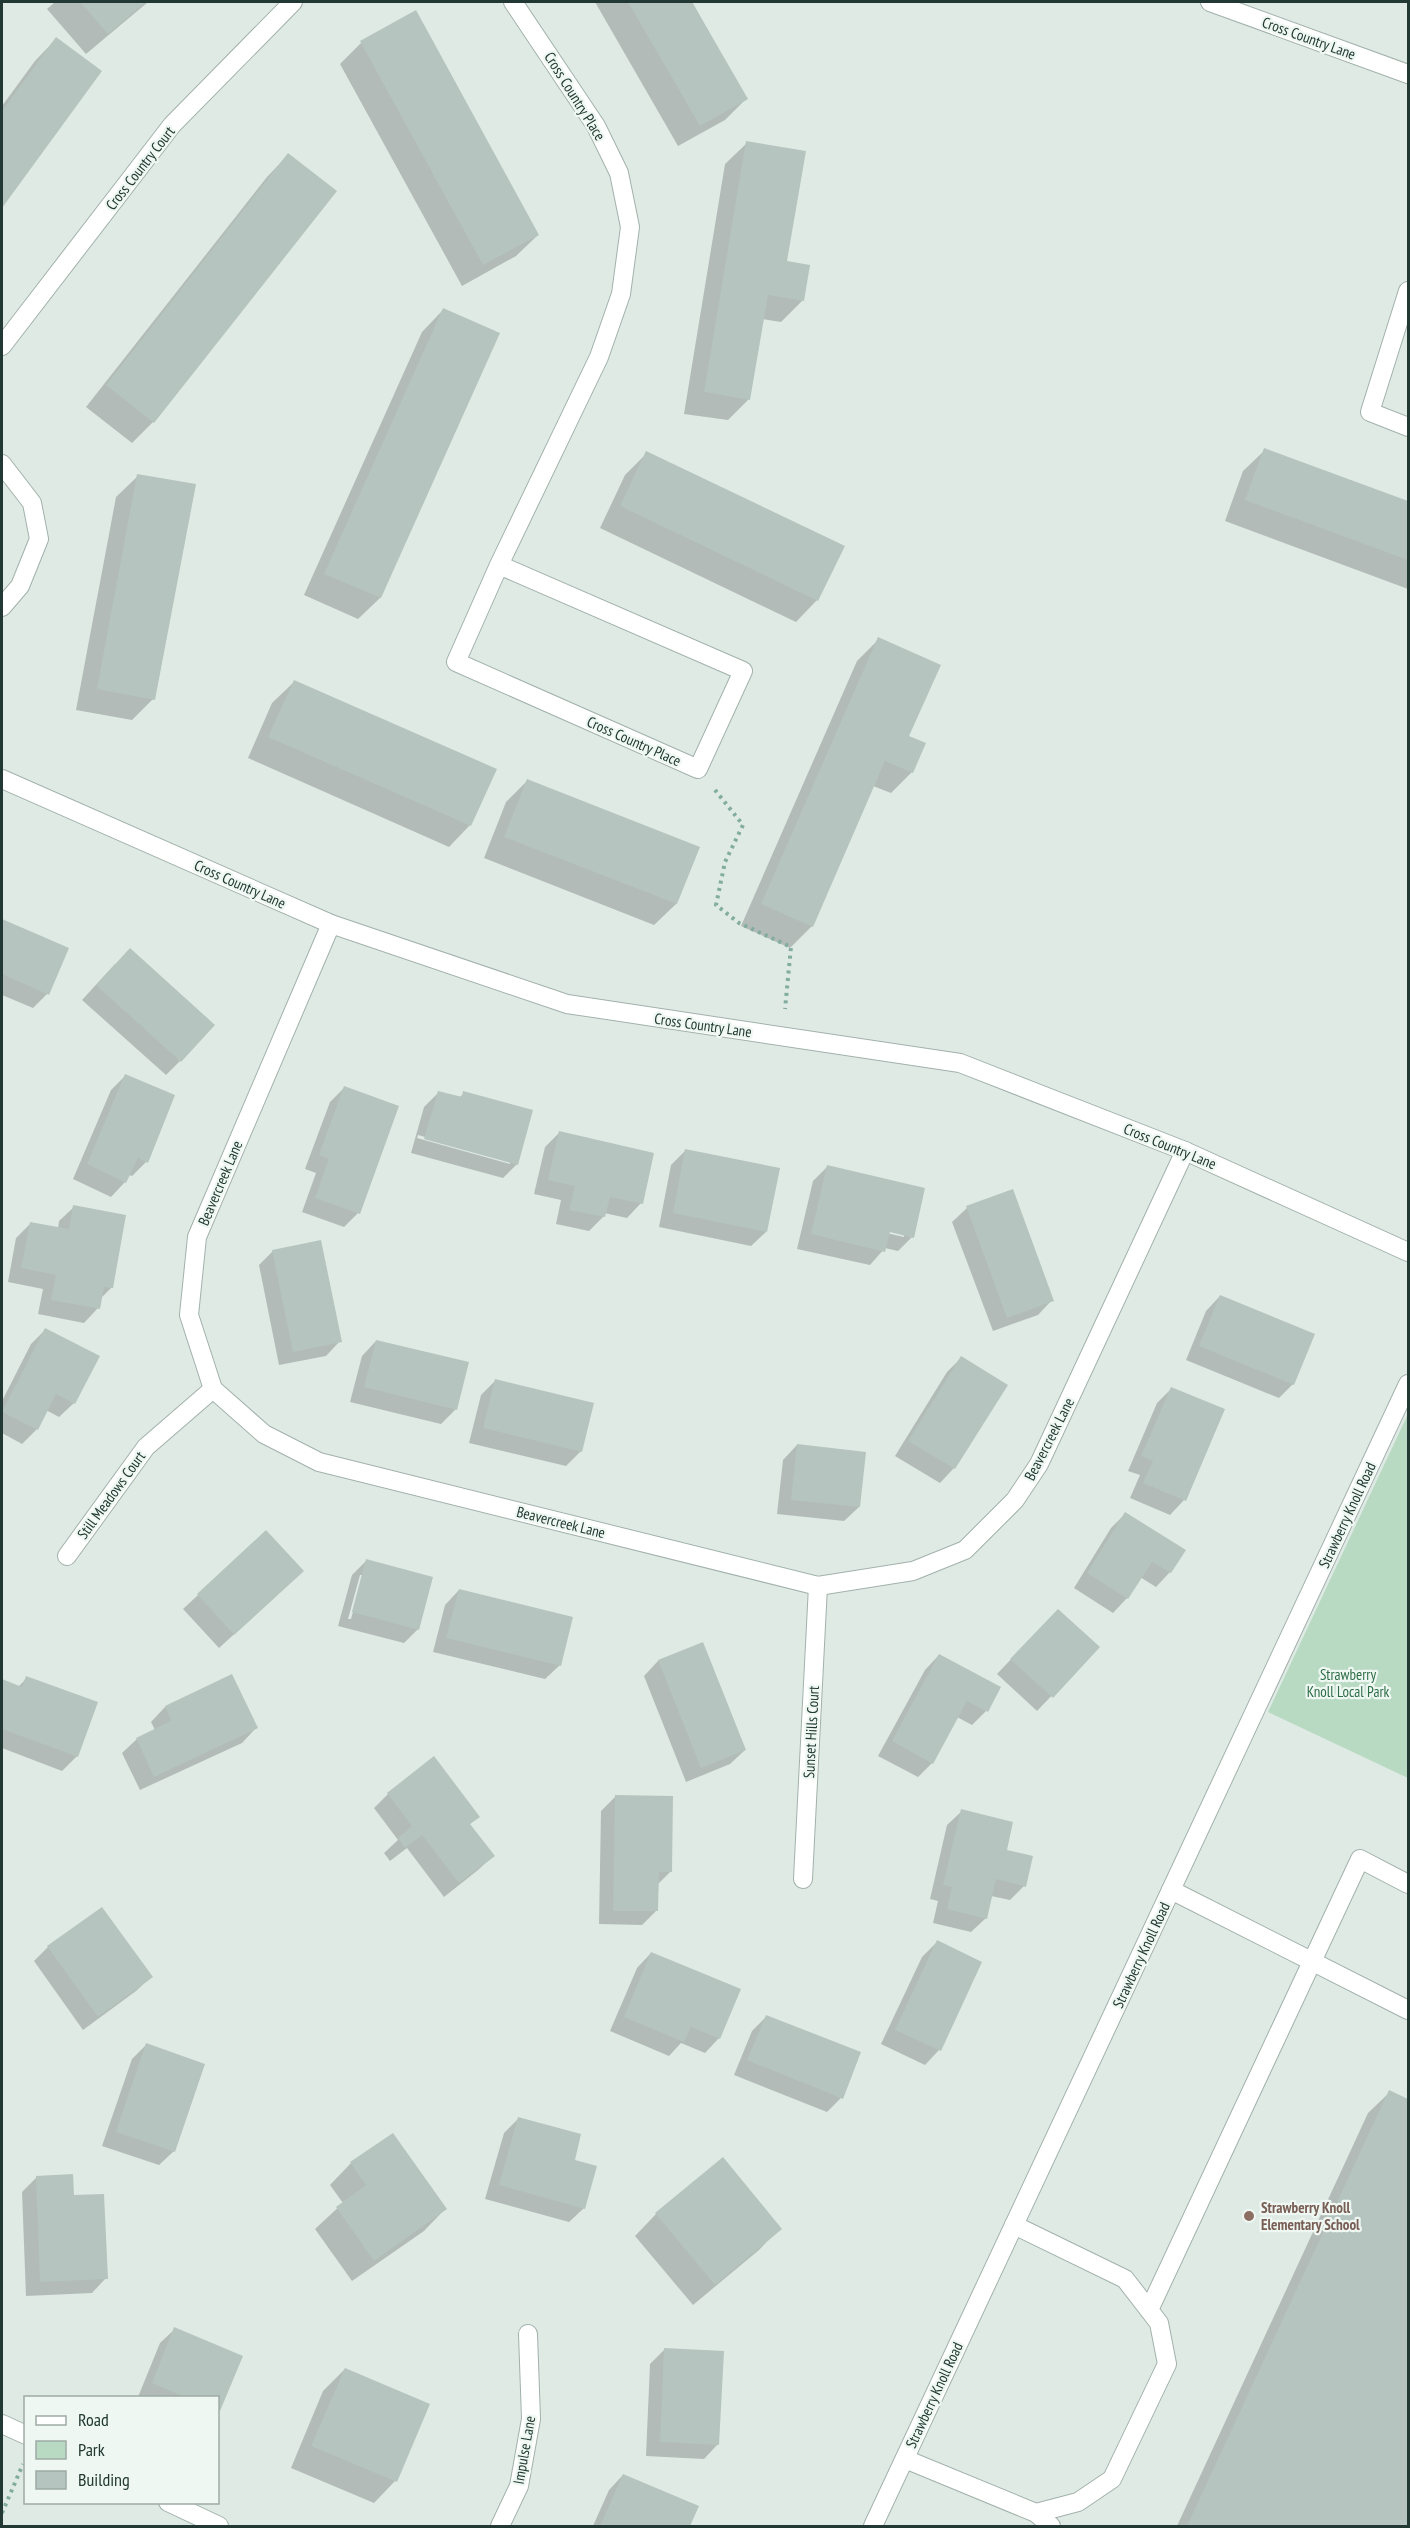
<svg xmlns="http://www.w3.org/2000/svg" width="1410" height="2528" viewBox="0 0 1410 2528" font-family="'PT Sans Narrow',sans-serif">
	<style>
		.green { fill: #b8dac2 }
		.shadow { fill: #0003; fill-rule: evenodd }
		.building { fill: #b5c4be }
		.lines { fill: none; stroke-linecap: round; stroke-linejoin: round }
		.service-casing { stroke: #a2b1ac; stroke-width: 20 }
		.minor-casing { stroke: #a2b1ac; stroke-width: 20 }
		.tertiary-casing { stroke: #a2b1ac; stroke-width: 20 }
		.path { stroke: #81ac9f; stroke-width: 4; stroke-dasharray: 3 4.5; stroke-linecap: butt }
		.service { stroke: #fff; stroke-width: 18 }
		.minor { stroke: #fff; stroke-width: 18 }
		.tertiary { stroke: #fff; stroke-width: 18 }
		.education-dot { fill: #8d6e63; stroke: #eff7f3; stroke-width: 2 }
		.labels { text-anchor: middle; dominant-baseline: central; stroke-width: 4.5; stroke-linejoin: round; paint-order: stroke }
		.street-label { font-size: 15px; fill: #213932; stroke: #eff7f3 }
		.park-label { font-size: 15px; fill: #2d6e46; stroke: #eff7f3 }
		.education-label { font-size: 15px; font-weight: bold; fill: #785e54; stroke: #eff7f3; text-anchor: start }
	</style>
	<rect width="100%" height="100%" fill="#dfeae5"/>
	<!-- green -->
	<polygon class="green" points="1408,1414 1408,1778 1268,1712"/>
	<!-- shadow -->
	<g class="shadow">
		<polygon points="55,2 148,2 86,54 47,9"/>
		<polygon points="595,2 692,2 746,99 725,120 678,146"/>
		<polygon points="56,39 100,72 2,206 2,106 35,61"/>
		<polygon points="361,43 538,235 516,256 462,286 340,64"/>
		<polygon points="747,143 785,262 803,300 781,322 762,319 749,399 728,420 684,414 725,164"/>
		<polygon points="288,155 153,422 132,443 86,407 267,177"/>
		<polygon points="443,310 498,334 380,598 358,619 304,595 422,332"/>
		<polygon points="1265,450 1408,503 1408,589 1225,521 1243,471"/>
		<polygon points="647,453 817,600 796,622 600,528 625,475"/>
		<polygon points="138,476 153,699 132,720 76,710 116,497"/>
		<polygon points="879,639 907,737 912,772 891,793 873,786 812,926 790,948 741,926 857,661"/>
		<polygon points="294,682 470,825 449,847 248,758 272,703"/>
		<polygon points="527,781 698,848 676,904 654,925 484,858 506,802"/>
		<polygon points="2,921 67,949 47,994 33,1008 2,995"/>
		<polygon points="115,964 180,1061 166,1075 82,1000"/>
		<polygon points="125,1076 146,1162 132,1176 129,1175 125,1182 111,1197 73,1179 111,1090"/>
		<polygon points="344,1088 358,1213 344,1227 302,1212 316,1173 305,1169 330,1102"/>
		<path d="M438,1093L459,1098L464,1093L517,1164L503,1178L411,1153L424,1107ZM418,1135L510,1161V1164L417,1138Z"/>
		<polygon points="559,1133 641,1203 627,1218 604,1213 604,1216 589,1231 556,1224 561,1200 534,1194 545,1147"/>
		<polygon points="686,1150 766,1232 751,1246 659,1227 671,1165"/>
		<path d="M828,1166L912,1237L898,1251L885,1248L870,1265L797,1249L813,1181ZM883,1229L904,1234V1237L882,1232Z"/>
		<polygon points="74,1207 112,1287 100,1299 98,1308 84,1323 38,1314 43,1289 8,1282 16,1238 31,1223 58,1229 59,1221"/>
		<polygon points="967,1208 1052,1300 1038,1315 993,1331 952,1222"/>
		<polygon points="273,1251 340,1341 326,1356 279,1365 259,1265"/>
		<polygon points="1220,1296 1293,1384 1279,1398 1186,1360 1206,1311"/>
		<polygon points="45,1330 74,1403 59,1417 46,1410 37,1429 22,1444 2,1433 2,1401 31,1344"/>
		<polygon points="376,1341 456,1409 441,1424 350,1402 362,1356"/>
		<polygon points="962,1357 1006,1385 954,1468 940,1483 895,1456 947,1372"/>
		<polygon points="495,1381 581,1451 566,1466 469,1443 481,1395"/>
		<polygon points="1172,1388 1223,1410 1184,1500 1170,1515 1130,1498 1140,1475 1128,1471 1157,1403"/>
		<polygon points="797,1445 859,1507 844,1521 777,1514 783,1460"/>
		<polygon points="1125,1514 1184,1551 1170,1572 1156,1587 1140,1577 1127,1598 1113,1613 1074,1588 1111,1528"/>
		<polygon points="266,1532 288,1585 219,1648 183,1609"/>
		<path d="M366,1561L418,1629L404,1643L338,1626L352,1575ZM360,1575H363L351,1619H348Z"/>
		<polygon points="459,1590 560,1665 545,1679 433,1652 445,1605"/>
		<polygon points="1044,1625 1098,1647 1037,1711 997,1674"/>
		<polygon points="702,1644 745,1750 730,1764 686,1782 644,1676 658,1661"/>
		<polygon points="939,1655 986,1711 972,1725 957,1717 932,1763 918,1777 878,1756 925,1670"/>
		<polygon points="27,1678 77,1756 62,1771 2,1748 2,1681 18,1687"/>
		<polygon points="165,1707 256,1728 242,1743 140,1790 122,1753 137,1739 155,1730 151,1722"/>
		<polygon points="388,1794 478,1816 469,1825 493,1856 478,1870 444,1897 407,1848 390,1861 384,1853 398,1840 374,1808"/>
		<polygon points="615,1797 671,1871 657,1885 656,1911 642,1925 599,1924 601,1811"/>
		<polygon points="962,1811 1005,1851 1024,1886 1010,1900 991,1896 986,1918 971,1932 933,1923 938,1901 930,1899 947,1825"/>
		<polygon points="937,1942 939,2050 925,2065 881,2044 922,1957"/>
		<polygon points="48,1947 151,1977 136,1991 83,2030 34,1961"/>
		<polygon points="651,1953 719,2038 705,2053 681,2043 669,2056 610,2031 637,1968"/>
		<polygon points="767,2016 841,2098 827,2112 734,2075 752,2031"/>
		<polygon points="146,2045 174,2151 159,2165 102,2146 132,2059"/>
		<polygon points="1390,2092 1408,2100 1408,2526 1177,2526 1368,2113"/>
		<polygon points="519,2118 584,2208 569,2222 485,2199 504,2133"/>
		<polygon points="723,2159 780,2228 759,2250 693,2305 635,2236 656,2214"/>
		<polygon points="351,2163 445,2209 424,2231 352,2281 315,2229 343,2203 330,2185"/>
		<polygon points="36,2178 72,2197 106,2278 92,2293 26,2296 22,2192"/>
		<polygon points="175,2329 241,2357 218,2412 218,2398 138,2397 160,2343"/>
		<polygon points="664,2350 718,2444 704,2459 646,2456 650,2364"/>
		<polygon points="345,2369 428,2405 395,2481 374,2503 291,2468 323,2391"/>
		<polygon points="623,2475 697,2507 688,2526 593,2526 609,2490"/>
	</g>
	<!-- building -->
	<g class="building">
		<polygon points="80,2 146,2 108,34"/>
		<polygon points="628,2 692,2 748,99 700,126"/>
		<polygon points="416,10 539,235 483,265 360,41"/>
		<polygon points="56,37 102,71 2,208 2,111"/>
		<polygon points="746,141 806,151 787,261 810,265 804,301 768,295 750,400 704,392"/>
		<polygon points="288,153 337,191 154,423 106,385"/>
		<polygon points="443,308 500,333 381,598 324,574"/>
		<polygon points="1264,448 1408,501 1408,560 1245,500"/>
		<polygon points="646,451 845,546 818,601 620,506"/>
		<polygon points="137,474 196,484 155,700 97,689"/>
		<polygon points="878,637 941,665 909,736 926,743 913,773 885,761 813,927 761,904"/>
		<polygon points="294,680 497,769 471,826 268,737"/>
		<polygon points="527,779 700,847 677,904 504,837"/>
		<polygon points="2,919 69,948 49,995 2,974"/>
		<polygon points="130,948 215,1025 181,1062 96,985"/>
		<polygon points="125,1074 175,1095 148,1163 138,1158 126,1183 87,1164"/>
		<polygon points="344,1086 399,1106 360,1214 315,1198 329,1159 319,1155"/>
		<polygon points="438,1091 462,1097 463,1091 533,1110 518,1165 424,1139"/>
		<polygon points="559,1131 654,1153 643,1204 610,1197 605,1217 569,1210 575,1186 548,1180"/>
		<polygon points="685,1149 780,1168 767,1232 673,1213"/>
		<polygon points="827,1165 925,1188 914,1238 890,1232 885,1252 811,1234"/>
		<polygon points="1013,1189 1054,1301 1007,1318 966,1206"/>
		<polygon points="73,1205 126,1215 113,1288 104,1287 100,1309 51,1300 56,1275 21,1268 30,1222 69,1229"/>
		<polygon points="321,1240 342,1342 293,1352 272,1250"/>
		<polygon points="1220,1295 1315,1334 1294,1385 1199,1346"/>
		<polygon points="45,1328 100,1356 75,1404 56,1394 38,1430 2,1412"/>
		<polygon points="376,1340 469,1362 457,1410 364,1387"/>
		<polygon points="961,1356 1008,1385 955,1469 908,1441"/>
		<polygon points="495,1379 594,1403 582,1452 483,1428"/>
		<polygon points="1171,1387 1225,1409 1186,1501 1143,1483 1153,1461 1141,1456"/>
		<polygon points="797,1444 866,1452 860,1507 791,1500"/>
		<polygon points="1125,1512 1186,1550 1171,1573 1152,1562 1128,1599 1087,1573"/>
		<polygon points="266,1530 304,1571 234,1635 197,1594"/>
		<polygon points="366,1559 433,1577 419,1630 352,1612"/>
		<polygon points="459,1589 573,1617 561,1666 446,1638"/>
		<polygon points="1058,1609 1100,1647 1053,1698 1010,1659"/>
		<polygon points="703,1642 746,1750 701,1768 658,1660"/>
		<polygon points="939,1654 1001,1687 988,1712 967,1701 933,1764 892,1741"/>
		<polygon points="232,1674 258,1728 154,1777 136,1738 171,1721 165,1706"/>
		<polygon points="26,1676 98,1702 78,1757 2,1729 2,1679 22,1687"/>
		<polygon points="434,1756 480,1817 470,1824 495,1856 459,1883 422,1835 405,1848 398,1838 412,1826 387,1793"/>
		<polygon points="615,1795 673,1796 672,1872 659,1872 658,1911 613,1911"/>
		<polygon points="961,1809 1013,1822 1007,1850 1033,1856 1026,1887 996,1879 987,1919 947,1909 952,1887 943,1885"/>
		<polygon points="102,1907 153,1977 98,2017 47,1946"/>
		<polygon points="937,1940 982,1962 941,2051 895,2030"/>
		<polygon points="651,1952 741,1989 720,2039 691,2027 684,2042 624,2017"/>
		<polygon points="766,2015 861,2052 843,2099 747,2060"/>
		<polygon points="146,2043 205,2064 175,2152 116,2132"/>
		<polygon points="1389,2090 1408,2099 1408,2526 1187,2526"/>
		<polygon points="518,2117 581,2134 575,2160 597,2166 585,2209 499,2185"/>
		<polygon points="393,2133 447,2209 374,2261 336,2207 366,2185 350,2162"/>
		<polygon points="723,2157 782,2229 715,2285 655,2213"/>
		<polygon points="73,2174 74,2195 104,2194 108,2279 40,2282 36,2176"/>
		<polygon points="174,2327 243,2356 220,2411 218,2410 218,2398 187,2398 152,2383"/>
		<polygon points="664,2348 724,2351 719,2445 660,2442"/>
		<polygon points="345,2368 430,2404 397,2482 311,2446"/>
		<polygon points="623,2474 699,2506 690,2526 600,2526"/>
	</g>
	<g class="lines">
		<!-- service casing -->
		<g class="service-casing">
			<g id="service">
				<polyline points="1408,291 1370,412 1408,427"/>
				<polyline points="1171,1890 1408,2010"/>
				<polyline points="1014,2225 1125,2279 1159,2323 1167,2364 1112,2479 1078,2502 1036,2513"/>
				<polyline points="1149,2310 1360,1859 1408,1884"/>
				<polyline points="905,2459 1036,2513 1051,2526"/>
			</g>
		</g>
		<!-- minor casing -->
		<g class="minor-casing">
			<g id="minor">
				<polyline points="1210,2 1408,74"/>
				<polyline points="2,346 172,125 293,2"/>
				<polyline points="2,464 32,503 39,539 20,586 2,607"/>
				<polyline points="499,565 743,671 698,769 456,662 499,565 599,357 621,294 630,227 619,173 596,126 513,2"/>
				<polyline points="2,779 331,924 567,1004 960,1063 1185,1151 1408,1252"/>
				<polyline points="331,924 197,1237 189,1315 213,1389 264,1434 319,1462 818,1586 913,1571 965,1550 1015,1500 1039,1464 1185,1151"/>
				<polyline points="67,1556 146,1447 213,1389"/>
				<polyline points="803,1879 818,1586"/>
				<polyline points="2,2424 26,2435"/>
				<polyline points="168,2502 219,2526"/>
				<polyline points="500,2526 519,2486 531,2419 528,2334"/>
			</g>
		</g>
		<!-- tertiary casing -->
		<g class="tertiary-casing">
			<polyline id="tertiary" points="873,2526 1408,1384"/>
		</g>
		<!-- path -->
		<g class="path">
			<polyline points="715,790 743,825 725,862 716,905 739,923 791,947 785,1009"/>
			<polyline points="2,2513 23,2464"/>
		</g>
		<!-- service -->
		<use href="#service" class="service"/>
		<!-- minor -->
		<use href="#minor" class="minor"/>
		<!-- tertiary -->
		<use href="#tertiary" class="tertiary"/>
	</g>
	<!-- markers -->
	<circle class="education-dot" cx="1249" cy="2216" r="6"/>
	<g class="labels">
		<!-- street labels -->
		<g class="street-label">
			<text transform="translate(1309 38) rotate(20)">Cross Country Lane</text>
			<text transform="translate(575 96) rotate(58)">Cross Country Place</text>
			<text transform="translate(140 168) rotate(-52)">Cross Country Court</text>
			<text transform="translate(634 741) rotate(24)">Cross Country Place</text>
			<text transform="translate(240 884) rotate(24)">Cross Country Lane</text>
			<text transform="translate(703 1025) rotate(8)">Cross Country Lane</text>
			<text transform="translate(1170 1146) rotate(22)">Cross Country Lane</text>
			<text transform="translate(220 1183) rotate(-67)">Beavercreek Lane</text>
			<text transform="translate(1049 1439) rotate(-63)">Beavercreek Lane</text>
			<text transform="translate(111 1495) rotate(-54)">Still Meadows Court</text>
			<text transform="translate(1347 1515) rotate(-65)">Strawberry Knoll Road</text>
			<text transform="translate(561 1522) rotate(14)">Beavercreek Lane</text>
			<text transform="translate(811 1732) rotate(-87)">Sunset Hills Court</text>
			<text transform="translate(1141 1955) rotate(-65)">Strawberry Knoll Road</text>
			<text transform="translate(934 2395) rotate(-65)">Strawberry Knoll Road</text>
			<text transform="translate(524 2450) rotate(-80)">Impulse Lane</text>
		</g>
		<!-- park labels -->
		<g class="park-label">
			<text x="1348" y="1674">Strawberry<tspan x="1348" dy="17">Knoll Local Park</tspan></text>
		</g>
		<!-- education labels -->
		<g class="education-label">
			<text x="1261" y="2207">Strawberry Knoll<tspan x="1261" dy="17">Elementary School</tspan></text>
		</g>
	</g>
	<!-- border -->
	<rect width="1410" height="2528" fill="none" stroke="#213932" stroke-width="6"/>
	<!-- legend -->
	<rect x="24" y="2396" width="195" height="108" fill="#eff7f3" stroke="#9daba6" stroke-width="1.5"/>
	<rect x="36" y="2416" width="30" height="9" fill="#ffffff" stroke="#9daba6" stroke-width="1.5"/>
	<text x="78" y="2426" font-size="18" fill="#213932">Road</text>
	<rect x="36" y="2441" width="30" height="18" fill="#b8dac2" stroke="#9daba6" stroke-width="1.5"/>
	<text x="78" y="2456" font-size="18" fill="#213932">Park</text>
	<rect x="36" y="2471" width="30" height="18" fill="#b5c4be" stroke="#9daba6" stroke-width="1.5"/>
	<text x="78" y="2486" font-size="18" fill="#213932">Building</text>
</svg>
